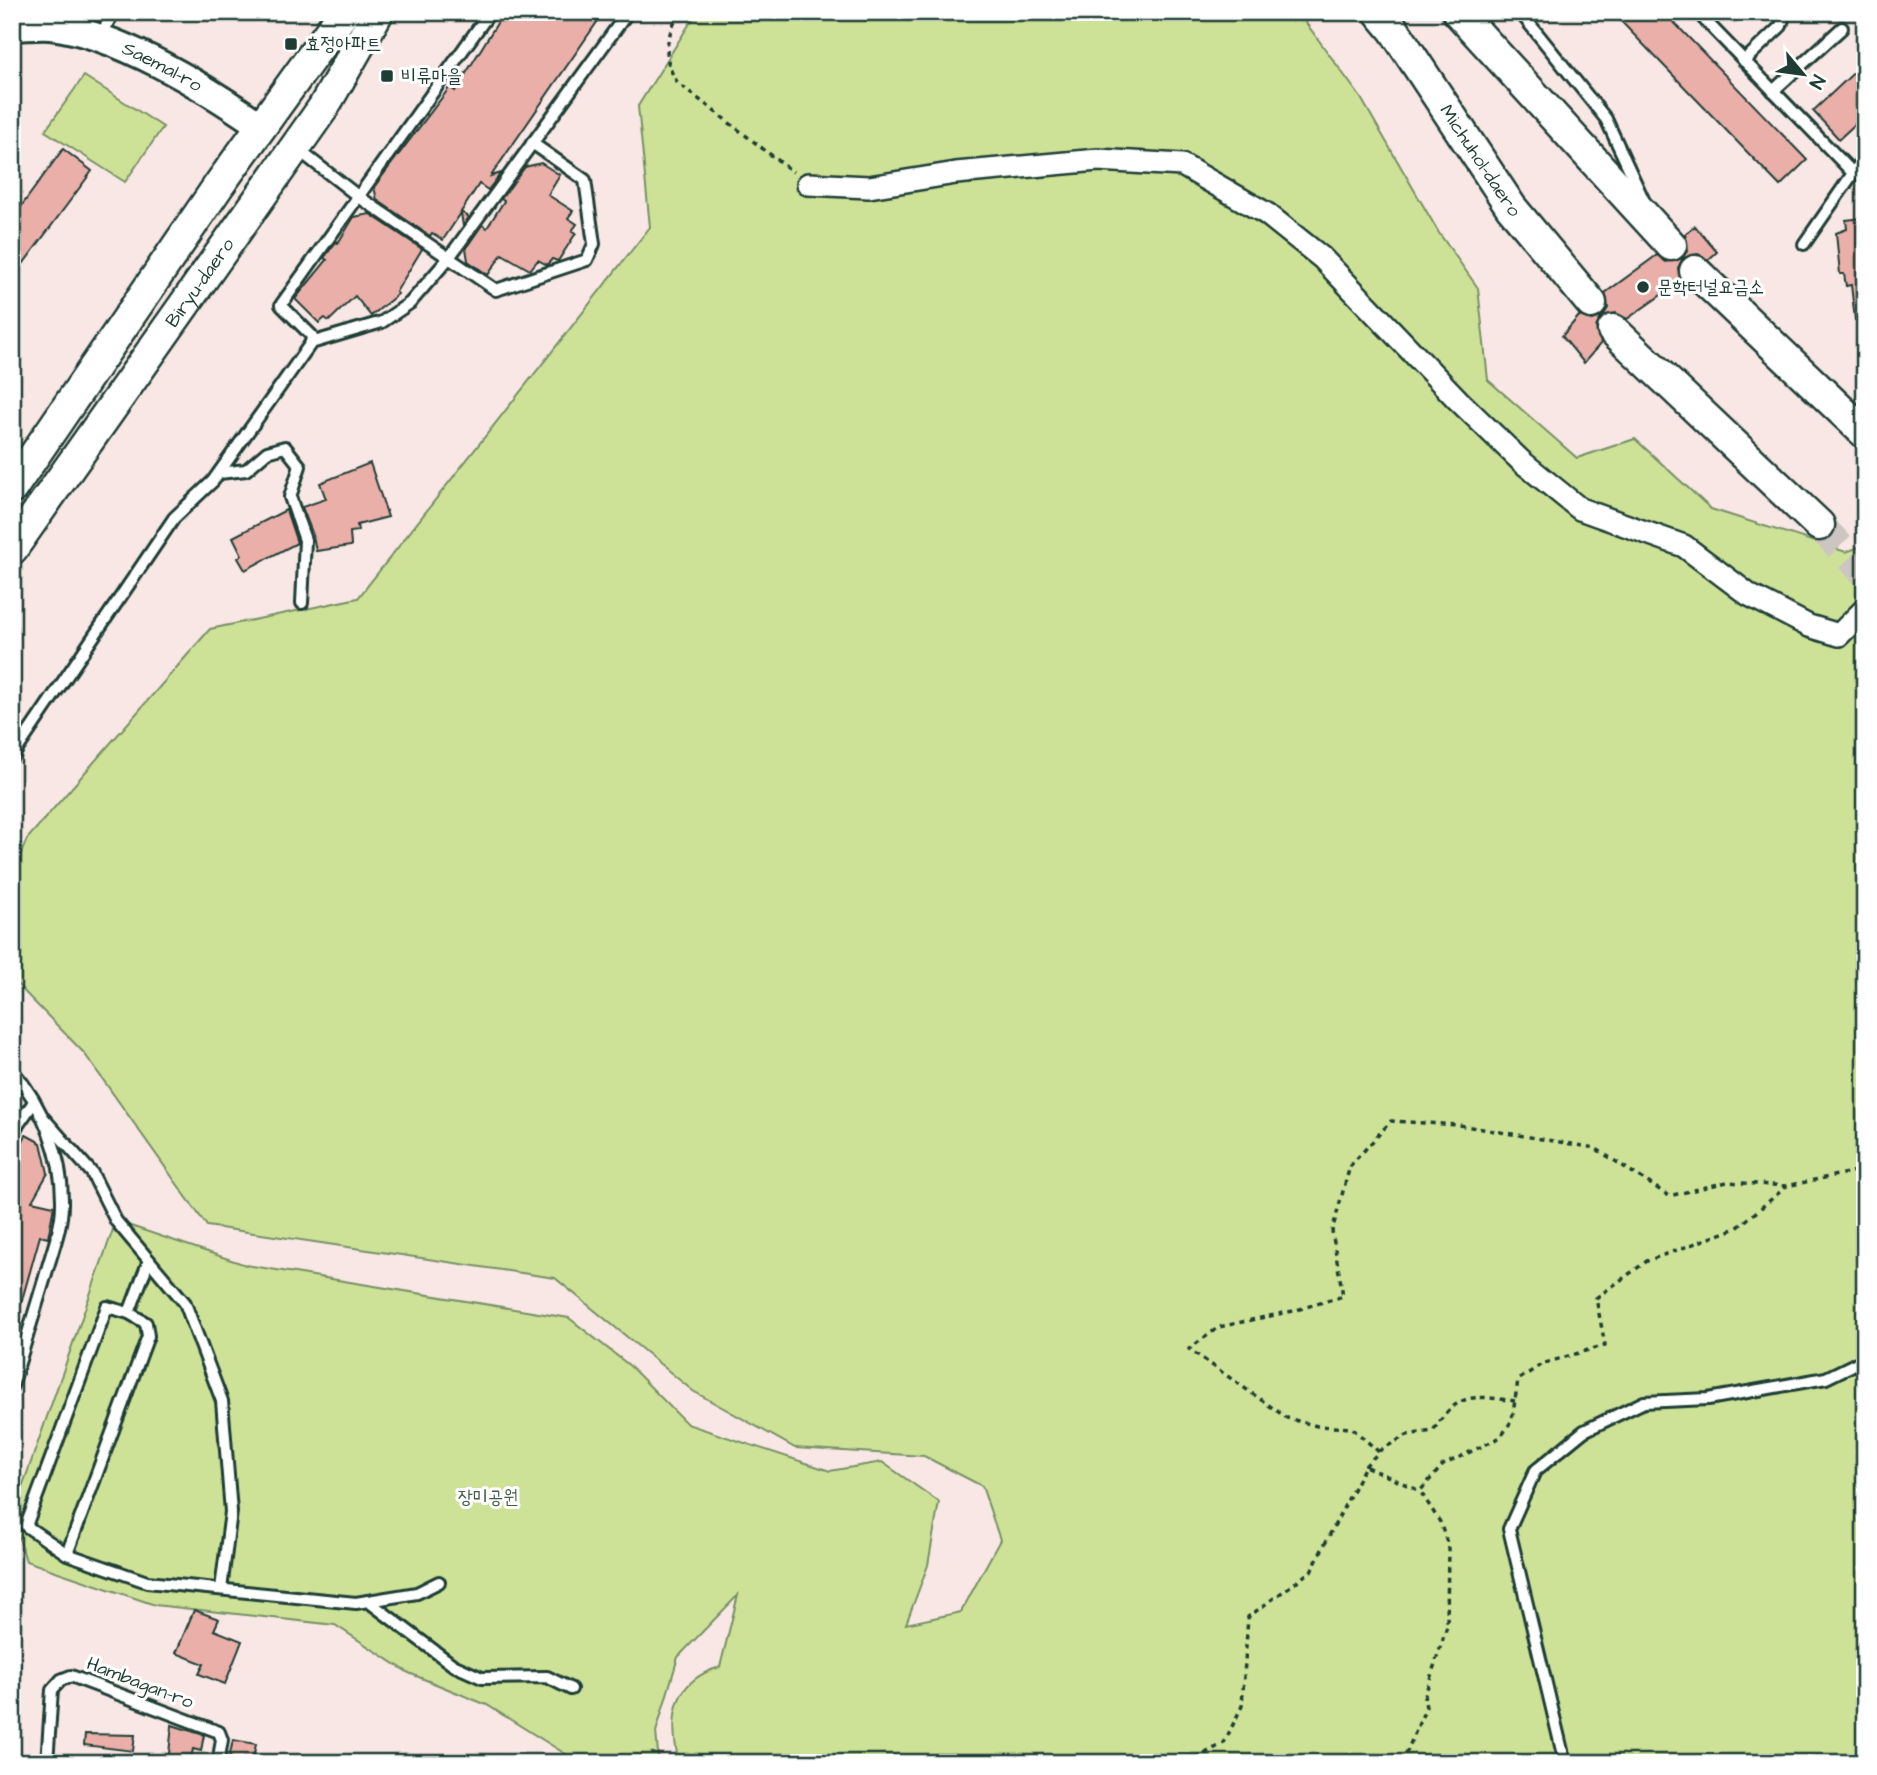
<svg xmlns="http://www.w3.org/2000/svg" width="1877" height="1775" viewBox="0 0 1877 1775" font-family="'Architects Daughter','Poor Story',sans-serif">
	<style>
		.green { fill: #cee297; stroke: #769066; stroke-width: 2 }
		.building { fill: #eaafa8; stroke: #1f3d34; stroke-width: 2 }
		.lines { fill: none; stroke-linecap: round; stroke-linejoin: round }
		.secondary-tunnel { stroke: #cdc5c2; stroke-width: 30; stroke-dasharray: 30 15; stroke-linecap: butt }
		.service-casing { stroke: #1f3d34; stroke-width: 16 }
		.minor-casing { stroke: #1f3d34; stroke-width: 26 }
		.tertiary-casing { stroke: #1f3d34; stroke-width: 32 }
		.secondary-casing { stroke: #1f3d34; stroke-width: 35 }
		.path { stroke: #1f3d34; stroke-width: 3.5; stroke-dasharray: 5 5; stroke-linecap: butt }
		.service { stroke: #fff; stroke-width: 10 }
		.minor { stroke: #fff; stroke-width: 21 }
		.tertiary { stroke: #fff; stroke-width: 26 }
		.secondary { stroke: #fff; stroke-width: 30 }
		.poi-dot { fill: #1f3d34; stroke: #fff; stroke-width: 2.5 }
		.labels { text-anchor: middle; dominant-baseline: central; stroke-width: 6; stroke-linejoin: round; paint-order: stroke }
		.poi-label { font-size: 19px; fill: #1f3d34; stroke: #fff; text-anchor: start }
		.street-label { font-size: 19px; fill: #1f3d34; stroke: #fff }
		.park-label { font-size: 19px; fill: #425e48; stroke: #fff }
	</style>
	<rect width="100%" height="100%" fill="#f9e7e5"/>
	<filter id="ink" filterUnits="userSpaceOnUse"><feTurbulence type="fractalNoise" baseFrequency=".0143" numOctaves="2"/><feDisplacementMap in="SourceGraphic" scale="14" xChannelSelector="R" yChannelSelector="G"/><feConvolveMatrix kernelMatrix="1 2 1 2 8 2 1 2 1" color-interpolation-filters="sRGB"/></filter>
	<g filter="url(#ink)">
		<!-- green -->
		<g class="green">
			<path d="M697,12H1298L1361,98L1439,233L1478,288L1488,380L1577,458L1635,439L1711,509L1846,552L1865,545V1763H679C669,1720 671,1681 720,1667L738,1595L678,1657L656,1732L659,1763H580L487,1705L409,1673L335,1625L155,1605L26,1561L12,1516L116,1221L246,1265L569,1318L630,1366L687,1424L830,1471L882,1462L939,1502L928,1565L906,1624L961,1612L1000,1540L982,1486L924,1456L795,1448L693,1391L555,1278L207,1226L84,1053L12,979V875L27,839L210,629L358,598L650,227L638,106Z"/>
			<polygon points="84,76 163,127 125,182 45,131"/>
		</g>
		<!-- building -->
		<g class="building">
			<polygon points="504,12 604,12 491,176 501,173 488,190 479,184 461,212 469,217 463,226 461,213 443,240 432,233 430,236 377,200 374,187 450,87 455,91"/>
			<polygon points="1612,12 1664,12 1807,160 1780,186"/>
			<polygon points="1865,62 1865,115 1839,139 1813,111"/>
			<polygon points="63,149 92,171 12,279 12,219"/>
			<polygon points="541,163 560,175 548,195 573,211 568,218 577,224 572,231 576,233 558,261 552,259 547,265 538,260 530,270 502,254 488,275 468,261 466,248 482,225 487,228 504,201 501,199 525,167"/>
			<polygon points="370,214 422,249 396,292 398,294 371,316 355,296 329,321 325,318 319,323 295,299 327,260 324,258 336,242 338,243 354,217"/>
			<polygon points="1863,218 1865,320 1855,320 1851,285 1846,286 1844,274 1840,274 1836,233 1847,229 1846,220"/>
			<polygon points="1695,226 1717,252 1708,260 1698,254 1683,258 1678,268 1681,281 1627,319 1616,313 1601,318 1596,327 1601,343 1584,363 1562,336 1579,316 1593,320 1603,316 1608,308 1605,293 1657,255 1666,262 1682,258 1688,250 1685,234"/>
			<polygon points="370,463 388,517 357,525 358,531 350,532 351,546 316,551 313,535 302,507 326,499 320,483"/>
			<polygon points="286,510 297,543 245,570 238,558 242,555 233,537"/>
			<polygon points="26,1135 41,1143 48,1173 32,1201 54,1206 48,1238 40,1236 18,1314 12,1313 12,1171 22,1155 17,1152"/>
			<polygon points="194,1610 219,1619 214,1630 242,1641 225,1684 199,1674 204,1664 176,1653"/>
			<polygon points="172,1725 204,1735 201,1751 193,1749 190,1763 168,1763"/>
			<polygon points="85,1734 135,1735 133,1751 84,1745"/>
			<polygon points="233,1740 256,1744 252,1763 228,1763"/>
		</g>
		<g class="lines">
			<!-- secondary-tunnel -->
			<polyline class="secondary-tunnel" points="1819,525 1865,573"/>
			<!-- service casing -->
			<g class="service-casing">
				<g id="service">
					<polyline points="1520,12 1606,119 1643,199"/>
					<polyline points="1697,12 1852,172"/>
					<polyline points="100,36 114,12"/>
					<polyline points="1744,61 1781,26 1785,12"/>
					<polyline points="1773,91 1842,28"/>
					<polyline points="296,148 359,197 496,290 587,260 594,244 585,180 532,143"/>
					<polyline points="1804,244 1865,156"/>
					<polyline points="311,343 312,336 281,305 490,12"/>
					<polyline points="219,473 246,470 267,452 285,447 300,466 290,497 305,540 302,603"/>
					<polyline points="12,757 174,518 213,481 311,343 382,322 410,303 448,259 628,12"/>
					<path d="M12,1070C43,1105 63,1157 62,1204C62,1228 51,1254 45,1277C34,1313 23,1349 12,1386"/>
					<polyline points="40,1114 92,1173 116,1221 185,1303 222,1401 231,1512 221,1589"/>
					<polyline points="12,1133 34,1102"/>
					<polyline points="129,1313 149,1260"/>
					<polyline points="67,1554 148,1336 146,1323 129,1313 107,1307 26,1526 67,1554 147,1582 356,1603 417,1593 439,1582"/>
					<polyline points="368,1601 453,1665 482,1678 547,1677 571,1689"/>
					<polyline points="12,1758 13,1763"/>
					<polyline points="47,1763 52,1690 61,1680 71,1676 219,1732 222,1740 218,1763"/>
					<polyline points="1565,1763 1509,1529 1535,1471 1584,1431 1644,1402 1708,1399 1826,1378 1865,1359"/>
				</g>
			</g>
			<!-- minor casing -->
			<g class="minor-casing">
				<polyline id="minor" points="808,184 869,187 956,173 1098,160 1182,165 1267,214 1322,258 1458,400 1521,461 1580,509 1684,546 1749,595 1809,626 1839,635 1865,609"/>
			</g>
			<!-- tertiary casing -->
			<g class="tertiary-casing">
				<g id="tertiary">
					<path id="s1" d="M12,27C25,27 38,25 50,26C117,33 206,88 261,126"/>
				</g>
			</g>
			<!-- secondary casing -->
			<g class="secondary-casing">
				<g id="secondary">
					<path id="s2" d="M1379,12L1394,30L1511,207L1591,303"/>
					<polyline points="1458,12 1671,245"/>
					<polyline points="1695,271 1865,433"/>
					<polyline points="1613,330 1819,525"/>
					<polyline points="12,488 219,185 344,12"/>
					<path id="s3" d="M12,549L323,108L378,12"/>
				</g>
			</g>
			<!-- path -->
			<g class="path">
				<path d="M679,12C666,38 661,59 678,83L793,172"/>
				<path d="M1379,1451L1407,1435L1433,1431C1458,1392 1472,1395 1515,1401"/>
				<polyline points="1365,1466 1379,1452 1352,1428 1317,1426 1287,1418 1189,1349 1219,1327 1293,1311 1343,1296 1332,1231 1350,1166 1391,1121 1459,1125 1595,1148 1669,1196 1727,1182 1787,1186"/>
				<polyline points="651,1763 653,1752"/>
				<polyline points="1187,1763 1224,1743 1242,1706 1248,1617 1311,1571 1365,1466 1420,1491"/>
				<polyline points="1402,1763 1426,1707 1424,1698 1447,1626 1448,1546 1440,1522 1420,1491 1443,1465 1501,1437 1512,1420 1518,1380 1542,1364 1605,1345 1596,1298 1647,1261 1737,1228 1787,1186 1856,1171 1865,1165"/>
			</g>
			<!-- service -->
			<use href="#service" class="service"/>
			<!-- minor -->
			<use href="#minor" class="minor"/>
			<!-- tertiary -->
			<use href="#tertiary" class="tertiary"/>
			<!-- secondary -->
			<use href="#secondary" class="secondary"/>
		</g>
	</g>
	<!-- markers -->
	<g class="poi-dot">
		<rect x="284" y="37" width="14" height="14" rx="3.5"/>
		<rect x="380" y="69" width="14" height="14" rx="3.5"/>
		<circle cx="1643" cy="287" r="7"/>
	</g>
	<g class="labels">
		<!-- poi labels -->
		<g class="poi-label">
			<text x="305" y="44">효정아파트</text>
			<text x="401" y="76">비류마을</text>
			<text x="1657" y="287">문학터널요금소</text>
		</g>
		<!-- street labels -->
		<g class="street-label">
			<text stroke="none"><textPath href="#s1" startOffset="158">Saemal-ro</textPath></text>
			<text stroke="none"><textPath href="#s2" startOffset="180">Michuhol-daero</textPath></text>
			<text stroke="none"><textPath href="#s3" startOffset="326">Biryu-daero</textPath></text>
			<text transform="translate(140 1683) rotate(21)">Hambagan-ro</text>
		</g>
		<!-- park labels -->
		<g class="park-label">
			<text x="488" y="1497">장미공원</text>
		</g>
	</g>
	<!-- margin -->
	<rect width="1877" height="1775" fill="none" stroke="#fff" stroke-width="42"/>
	<rect x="21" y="21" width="1835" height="1733" fill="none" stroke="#1f3d34" stroke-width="2.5" filter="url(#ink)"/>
	<!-- north arrow -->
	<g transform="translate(1803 74) rotate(119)" stroke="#ffffff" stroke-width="5" paint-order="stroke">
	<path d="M0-5L12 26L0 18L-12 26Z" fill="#1f3d34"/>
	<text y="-10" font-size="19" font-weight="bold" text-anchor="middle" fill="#1f3d34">N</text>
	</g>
</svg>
